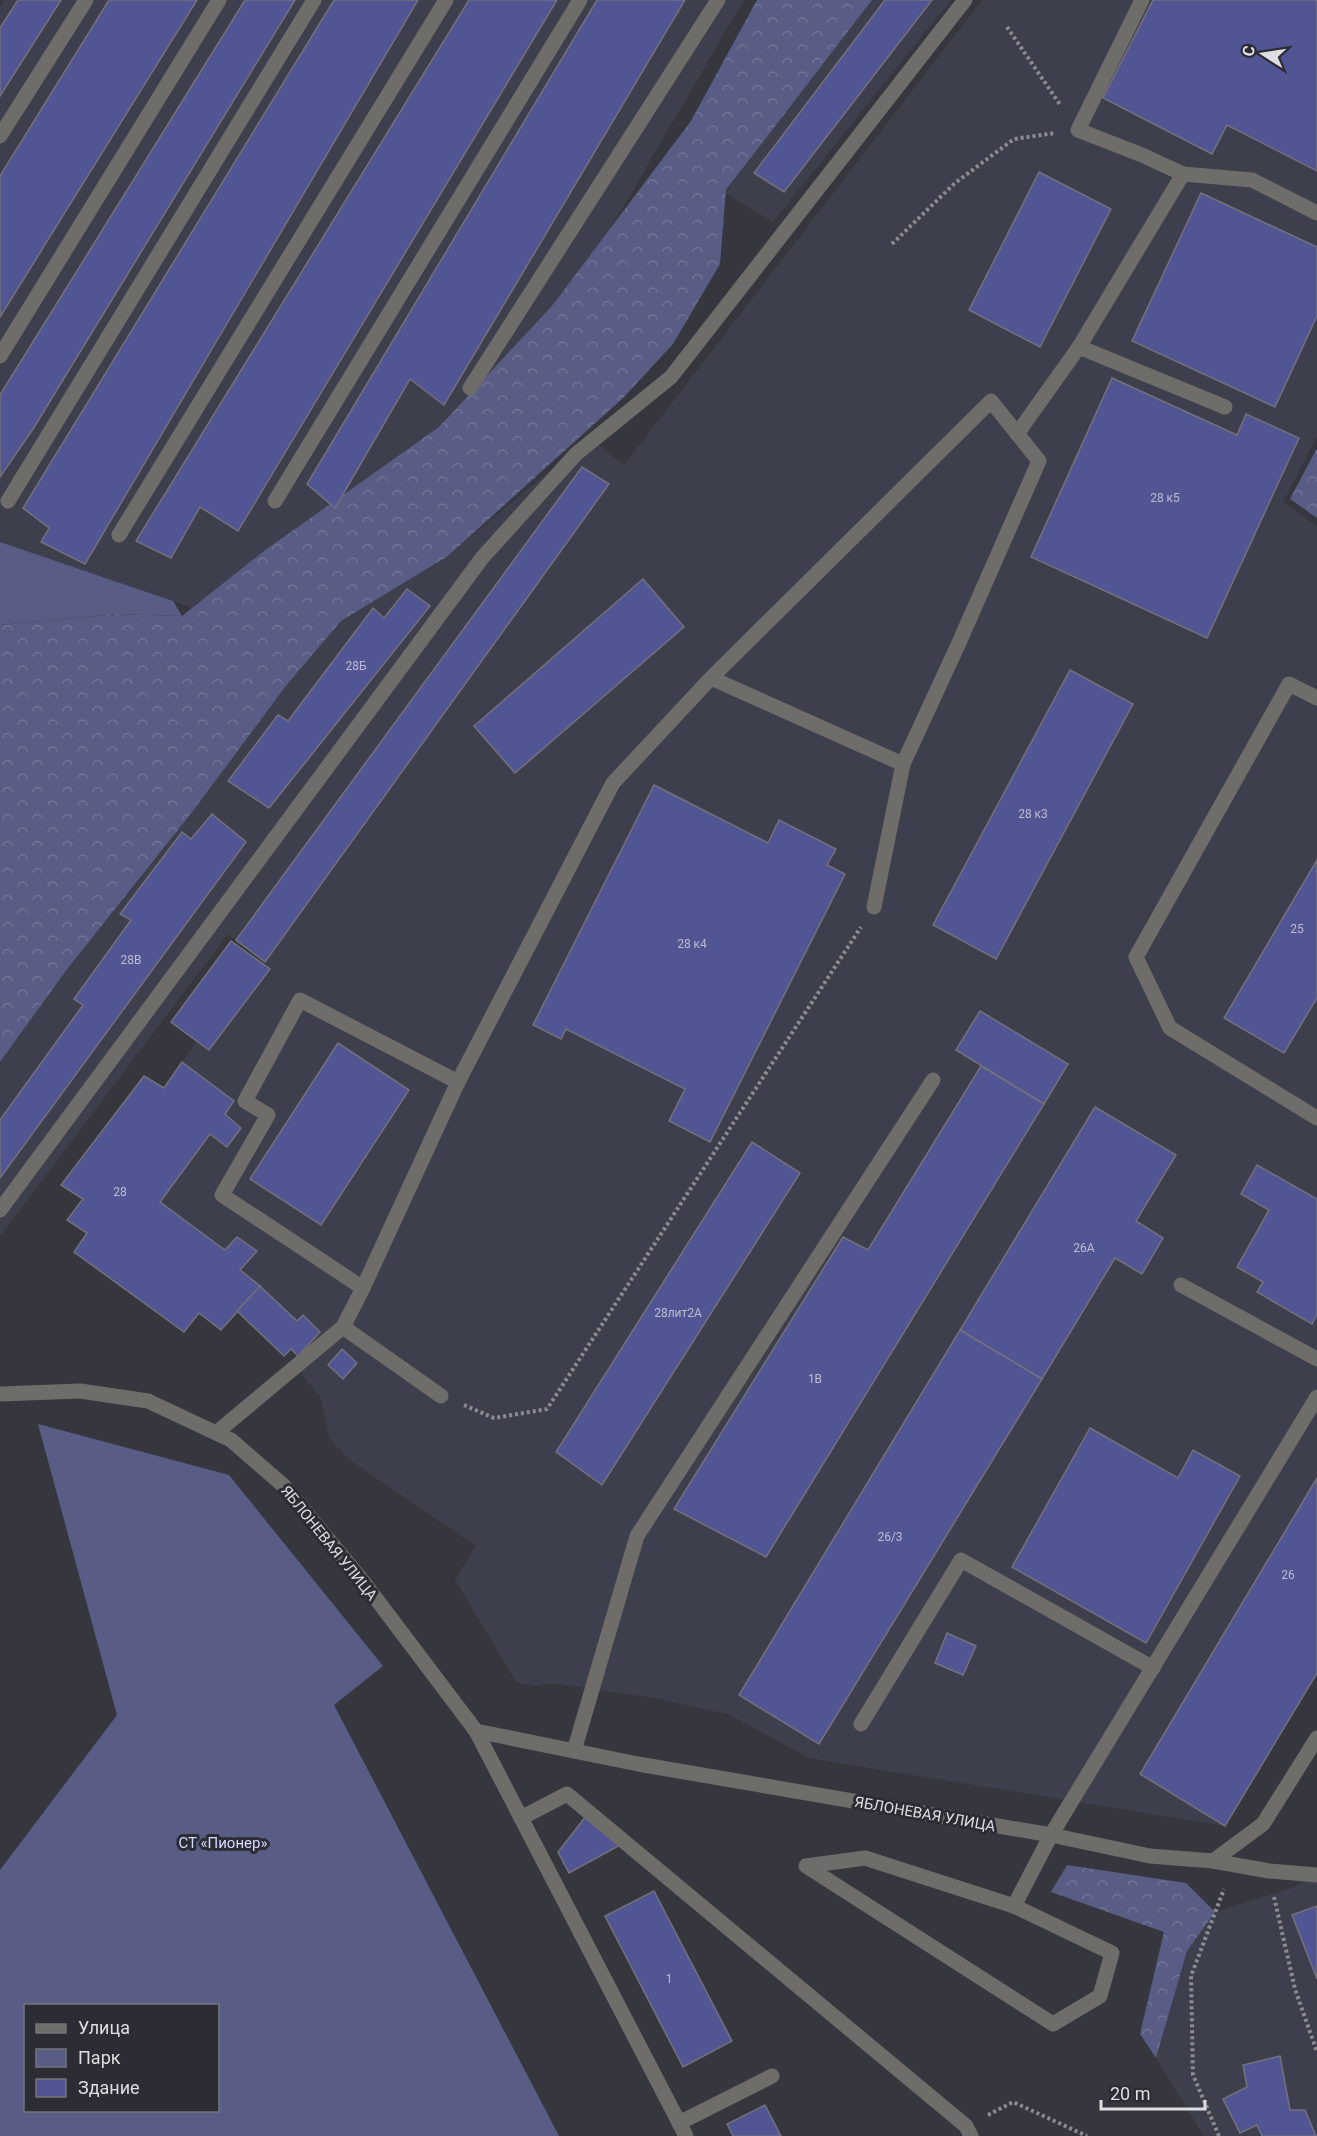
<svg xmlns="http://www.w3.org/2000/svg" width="1317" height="2136" viewBox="0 0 1317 2136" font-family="Roboto,sans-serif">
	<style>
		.built { fill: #3d3f4c }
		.green { fill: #595d85; fill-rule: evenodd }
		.forest { fill: url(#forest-crowns) }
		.building { fill: #525594; stroke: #71727a; stroke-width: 1.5 }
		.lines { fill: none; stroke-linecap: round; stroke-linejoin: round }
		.path { stroke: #8b8c92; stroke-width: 4; stroke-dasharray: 3 3; stroke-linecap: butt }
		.service { stroke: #6f6d6a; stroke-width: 15 }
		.tertiary { stroke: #6f6d6a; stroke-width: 15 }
		.labels { text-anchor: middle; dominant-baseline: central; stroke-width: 6; stroke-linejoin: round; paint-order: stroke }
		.number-label { font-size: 12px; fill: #bbbccf }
		.street-label { font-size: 15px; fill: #dedee3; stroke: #2c2d34 }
		.park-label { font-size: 15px; fill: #d4d9ff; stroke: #2c2d34 }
	</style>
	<defs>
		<pattern id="forest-crowns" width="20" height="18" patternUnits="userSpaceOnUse" patternTransform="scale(1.5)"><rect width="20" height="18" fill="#595d85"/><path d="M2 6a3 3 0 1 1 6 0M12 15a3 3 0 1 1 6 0" fill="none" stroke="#707496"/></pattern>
	</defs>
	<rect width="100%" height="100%" fill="#36373e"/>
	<!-- built -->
	<g class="built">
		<polygon points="5,0 744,0 502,414 207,613 0,542 0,7"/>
		<polygon points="867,0 951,0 773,222 725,193"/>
		<polygon points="982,0 1317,0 1317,437 1283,502 1317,526 1317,1673 1225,1826 809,1758 728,1714 654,1698 552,1683 536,1686 516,1682 455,1579 476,1546 351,1461 330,1440 320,1396 303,1376 298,1356 320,1332 303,1316 297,1321 260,1286 240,1270 257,1251 237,1237 225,1250 160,1202 210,1134 227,1147 241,1128 225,1114 234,1100 182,1062 197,1041 210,1049 270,969 265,962 228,934 0,1236 0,1062 68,968 193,811 285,687 341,621 448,556 547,473 598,445 624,465"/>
		<polygon points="1317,1875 1317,2136 1204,2136 1156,2058 1187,1951 1215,1912 1289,1889"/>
	</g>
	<!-- green -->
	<g class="green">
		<polygon points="0,542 173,601 182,616 117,614 0,625"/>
		<path d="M38,1424L229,1475L383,1666L334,1705L559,2136H0V1870L117,1715ZM26,2006H218V2110H26Z"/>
	</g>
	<!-- forest -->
	<g class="forest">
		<polygon points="757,0 872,0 726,190 720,264 673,344 623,398 448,556 341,621 285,687 193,811 68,968 0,1062 0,625 117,614 182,616 264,551 439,427 552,306 691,121"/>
		<polygon points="1317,448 1317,518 1290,499"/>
		<polygon points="1067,1865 1186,1883 1215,1912 1187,1951 1156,2058 1140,2034 1164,1932 1051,1892"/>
	</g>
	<!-- building -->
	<g class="building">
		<polygon points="18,0 61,0 0,96 0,28"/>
		<polygon points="109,0 197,0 0,317 0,176"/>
		<polygon points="245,0 295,0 33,429 0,477 0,395"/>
		<polygon points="334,0 418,0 85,564 41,542 49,528 23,508"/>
		<polygon points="469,0 557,0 238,531 200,507 171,558 136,541"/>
		<polygon points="597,0 685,0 444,405 410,379 335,508 307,484"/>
		<polygon points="885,0 932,0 784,192 754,173"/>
		<polygon points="1153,0 1317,0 1317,171 1227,125 1212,154 1103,98"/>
		<polygon points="1039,172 1111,209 1040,347 969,310"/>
		<polygon points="1201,193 1317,247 1317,316 1275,407 1132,341"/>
		<polygon points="1112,378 1237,435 1246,414 1299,438 1207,638 1031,557"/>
		<polygon points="582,467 609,484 265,962 236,940"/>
		<polygon points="643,579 684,627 515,773 474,726"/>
		<polygon points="407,589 430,606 269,808 228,781 278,715 288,721 373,608 384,618"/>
		<polygon points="1070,670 1133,704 996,959 933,925"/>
		<polygon points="654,785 768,843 779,820 836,849 827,865 845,874 710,1142 669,1121 685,1089 566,1029 561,1039 533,1025"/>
		<polygon points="212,814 246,842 0,1178 0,1120 83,1005 74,999 131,920 120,914 182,832 191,839"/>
		<polygon points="1317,860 1317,998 1284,1053 1224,1018"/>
		<polygon points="231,941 270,969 209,1050 171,1022"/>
		<polygon points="980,1011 1068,1064 1044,1104 956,1050"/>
		<polygon points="338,1043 409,1090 321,1225 250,1179"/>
		<polygon points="182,1062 234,1101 225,1114 241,1128 227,1147 210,1134 160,1202 225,1250 237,1237 257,1251 240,1270 260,1286 221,1330 199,1313 184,1332 74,1252 87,1233 67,1220 83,1199 61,1185 144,1076 164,1088"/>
		<polygon points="981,1066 1044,1104 766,1557 674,1509 843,1237 868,1250"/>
		<polygon points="1095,1107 1176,1155 1136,1221 1163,1238 1142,1274 1115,1258 1042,1379 960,1330"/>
		<polygon points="752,1142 800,1173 602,1485 556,1452"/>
		<polygon points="1257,1165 1317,1199 1317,1314 1312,1324 1257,1292 1263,1282 1237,1267 1269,1210 1241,1194"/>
		<polygon points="260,1286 297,1321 303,1315 320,1332 298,1356 291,1349 284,1356 237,1311"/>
		<polygon points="960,1330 1042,1379 819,1744 739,1695"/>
		<polygon points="342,1349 357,1363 343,1379 328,1365"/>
		<polygon points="1090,1428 1178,1478 1193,1450 1240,1476 1146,1643 1012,1567"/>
		<polygon points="1317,1478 1317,1673 1225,1826 1140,1774"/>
		<polygon points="947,1633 976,1646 963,1675 935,1663"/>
		<polygon points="586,1816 620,1845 569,1873 558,1852"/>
		<polygon points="654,1891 732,2041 683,2067 605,1916"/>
		<polygon points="1317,1906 1317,1979 1292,1915"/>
		<polygon points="1280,2056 1290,2110 1305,2110 1316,2136 1262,2136 1257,2125 1240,2133 1223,2099 1247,2087 1243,2065"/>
		<polygon points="765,2105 781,2136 733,2136 727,2124"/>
	</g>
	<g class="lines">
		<!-- path -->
		<g class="path">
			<polyline points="1007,27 1061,106"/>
			<polyline points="892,244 955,183 1014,139 1055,133"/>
			<polyline points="464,1405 494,1418 547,1409 861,927"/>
			<polyline points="1274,1897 1295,1989 1317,2052"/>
			<polyline points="988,2115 1013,2102 1087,2136"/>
			<polyline points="1219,2136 1193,2075 1191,1976 1224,1889"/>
		</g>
		<!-- service -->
		<g class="service">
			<polyline points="1142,0 1078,130 1142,155 1183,174"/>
			<polyline points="0,136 86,0"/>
			<polyline points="1079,347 1225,407"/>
			<polyline points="0,356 219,0"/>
			<polyline points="470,388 718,0"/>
			<polyline points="1017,434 1079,347 1183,174 1252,180 1317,213"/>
			<polyline points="8,501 314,0"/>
			<polyline points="275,501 580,0"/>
			<polyline points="119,535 446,0"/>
			<polyline points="1317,698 1289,684 1136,957 1170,1028 1317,1118"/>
			<polyline points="874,907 903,764"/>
			<polyline points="0,1210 482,558 576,454 671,377 965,0"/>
			<polyline points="1181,1285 1317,1359"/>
			<polyline points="363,1288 222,1195 268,1115 245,1101 300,1000 458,1082"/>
			<polyline points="343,1327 441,1396"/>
			<polyline points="216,1433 343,1327 363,1288 458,1082 613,783 711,678 991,401 1039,461 958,645 903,764 711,678"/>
			<polyline points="861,1724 961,1560 1153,1668"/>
			<polyline points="476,1731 638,1764 1051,1835 1150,1856 1213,1861 1263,1824 1317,1738"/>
			<polyline points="574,1751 637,1536 933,1080"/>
			<polyline points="521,1818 567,1794 966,2126 971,2136"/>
			<polygon points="865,1858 1014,1906 1112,1953 1100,1996 1053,2024 806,1866"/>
			<polyline points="1213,1861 1269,1871 1317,1875"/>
			<polyline points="1014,1906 1051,1835 1317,1397"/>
			<polyline points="679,2123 772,2076"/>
		</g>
		<!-- tertiary -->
		<polyline class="tertiary" points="0,1394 80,1391 148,1401 231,1440 284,1486 362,1580 476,1731 686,2136"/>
	</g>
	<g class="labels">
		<!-- number labels -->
		<g class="number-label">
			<text x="1165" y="498">28 к5</text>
			<text x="356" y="666">28Б</text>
			<text x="1033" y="814">28 к3</text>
			<text x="1297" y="929">25</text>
			<text x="692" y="944">28 к4</text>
			<text x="131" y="960">28В</text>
			<text x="120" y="1192">28</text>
			<text x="1084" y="1248">26А</text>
			<text x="678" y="1313">28лит2А</text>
			<text x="815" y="1379">1В</text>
			<text x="890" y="1537">26/3</text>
			<text x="1288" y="1575">26</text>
			<text x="669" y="1979">1</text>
		</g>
		<!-- street labels -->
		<g class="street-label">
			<text transform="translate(329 1543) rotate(51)">ЯБЛОНЕВАЯ УЛИЦА</text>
			<text transform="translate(925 1814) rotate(10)">ЯБЛОНЕВАЯ УЛИЦА</text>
		</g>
		<!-- park labels -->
		<g class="park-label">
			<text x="223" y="1843">СТ «Пионер»</text>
		</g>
	</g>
	<!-- legend -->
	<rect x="24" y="2004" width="195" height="108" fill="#2c2d34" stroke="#73747a" stroke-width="1.5"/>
	<rect x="36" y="2024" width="30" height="9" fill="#6f6d6a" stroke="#73747a" stroke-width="1.5"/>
	<text x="78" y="2034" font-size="18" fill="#dedee3">Улица</text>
	<rect x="36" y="2049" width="30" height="18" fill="#595d85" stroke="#73747a" stroke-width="1.5"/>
	<text x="78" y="2064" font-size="18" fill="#dedee3">Парк</text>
	<rect x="36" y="2079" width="30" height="18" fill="#525594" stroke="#73747a" stroke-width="1.5"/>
	<text x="78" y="2094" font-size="18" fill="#dedee3">Здание</text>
	<!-- north arrow -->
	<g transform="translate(1263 54) rotate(282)" stroke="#2c2d34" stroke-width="4.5" paint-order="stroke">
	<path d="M0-4.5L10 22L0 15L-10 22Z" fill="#dedee3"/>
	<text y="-9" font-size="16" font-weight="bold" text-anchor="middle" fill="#dedee3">С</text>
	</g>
	<!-- scale -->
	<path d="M1101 2100v9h104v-9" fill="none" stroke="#dedee3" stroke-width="3"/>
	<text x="1110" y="2100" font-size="18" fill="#dedee3" stroke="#2c2d34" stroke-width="4.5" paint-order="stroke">20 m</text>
</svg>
